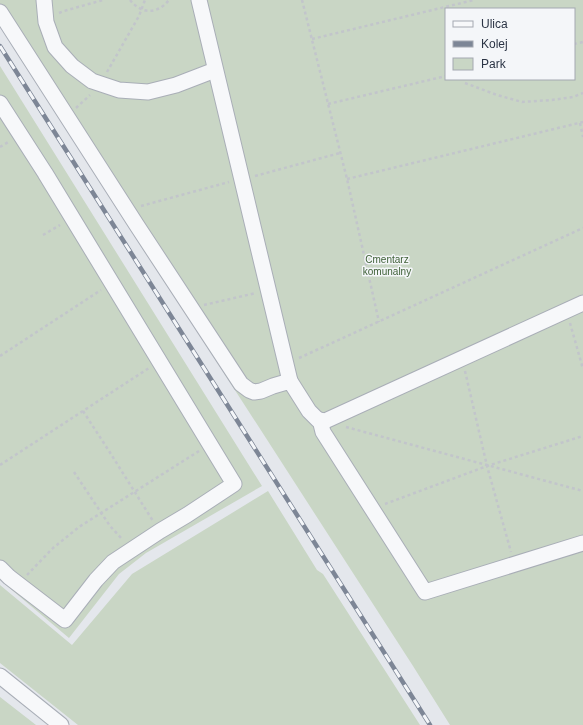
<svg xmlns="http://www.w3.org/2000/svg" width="583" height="725" viewBox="0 0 583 725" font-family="Helvetica,sans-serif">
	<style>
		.green { fill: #c9d6c5; fill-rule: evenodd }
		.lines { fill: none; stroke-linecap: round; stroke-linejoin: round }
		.minor-casing { stroke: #a9aeb7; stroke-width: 17 }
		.path { stroke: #c2c5cb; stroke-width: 2.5; stroke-dasharray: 3 3; stroke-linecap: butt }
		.minor { stroke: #f7f8fa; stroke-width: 15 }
		.rail-casing { stroke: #7d8696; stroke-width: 4.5 }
		.rail { stroke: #f4f6f9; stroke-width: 3; stroke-dasharray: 9; stroke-linecap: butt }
		.labels { text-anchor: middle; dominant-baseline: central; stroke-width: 3; stroke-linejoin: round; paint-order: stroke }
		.park-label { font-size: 10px; fill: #3f6138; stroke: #f4f6f9 }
	</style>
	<rect width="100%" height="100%" fill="#e4e7ec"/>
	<!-- green -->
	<g class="green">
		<path d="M0,0H583V725H450L413,666L0,26ZM446,9H574V79H446Z"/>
		<polygon points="0,66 262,486 146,553 119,574 69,638 0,580"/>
		<polygon points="268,491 317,570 323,574 420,725 78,725 0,663 0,585 72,645 132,574"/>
		<polygon points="0,697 36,725 0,725"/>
	</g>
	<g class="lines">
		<!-- minor casing -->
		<g class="minor-casing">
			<g id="minor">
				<polyline points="44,0 46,22 55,47 72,66 92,81 119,90 148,92 176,85 215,70"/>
				<polyline points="199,0 290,381"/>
				<polyline points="0,12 136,224 241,384 249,390 254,392 261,391 273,386 290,381 309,411 318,420 325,421 583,303"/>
				<polyline points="0,103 45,173 234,484 187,515 160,531 113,562 96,580 65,620 9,577 0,568"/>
				<polyline points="320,420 323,432 425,592 583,543"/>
				<polyline points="0,676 61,725"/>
			</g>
		</g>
		<!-- path -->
		<g class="path">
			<path d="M130,0C141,14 157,15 169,0"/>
			<polyline points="302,0 347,179 379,322"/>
			<polyline points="59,13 64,11 103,0"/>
			<polyline points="312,39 474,0"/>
			<polyline points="574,44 583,42"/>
			<polyline points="107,72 139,16 145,0"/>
			<polyline points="465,83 497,95 522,102 552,100 573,97 583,93"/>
			<polyline points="328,104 446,76"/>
			<polyline points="76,108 90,95"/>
			<polyline points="580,123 583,137"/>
			<polyline points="0,147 10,141"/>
			<polyline points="255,176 340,153"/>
			<polyline points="347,179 583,122"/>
			<polyline points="141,206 229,182"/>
			<polyline points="43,235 60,225"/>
			<polyline points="204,305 256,293"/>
			<polyline points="570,323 583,369"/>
			<polyline points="0,356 101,290"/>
			<polyline points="299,358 583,228"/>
			<polyline points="465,371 487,466 511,552"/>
			<polyline points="83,411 109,451 153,521"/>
			<polyline points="346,427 583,491"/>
			<polyline points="0,465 149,368"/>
			<polyline points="74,472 110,526 123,540"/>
			<polyline points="385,504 487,466 583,436"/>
			<polyline points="27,575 53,548 79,527 199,451"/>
		</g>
		<!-- minor -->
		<use href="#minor" class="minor"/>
		<!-- rail casing -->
		<g class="rail-casing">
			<polyline id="rail" points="0,46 430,725"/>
		</g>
		<!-- rail -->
		<use href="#rail" class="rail"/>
	</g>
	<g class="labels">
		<!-- park labels -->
		<g class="park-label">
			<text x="387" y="259">Cmentarz<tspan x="387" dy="12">komunalny</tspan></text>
		</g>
	</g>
	<!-- legend -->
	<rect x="445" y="8" width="130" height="72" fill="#f4f6f9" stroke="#a4a8b1"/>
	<rect x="453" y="21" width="20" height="6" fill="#f7f8fa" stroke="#a4a8b1"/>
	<text x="481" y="28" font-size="12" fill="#2b3445">Ulica</text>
	<rect x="453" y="41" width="20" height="6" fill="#7d8696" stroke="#a4a8b1"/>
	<text x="481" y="48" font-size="12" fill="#2b3445">Kolej</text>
	<rect x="453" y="58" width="20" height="12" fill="#c9d6c5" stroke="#a4a8b1"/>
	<text x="481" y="68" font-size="12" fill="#2b3445">Park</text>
</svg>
